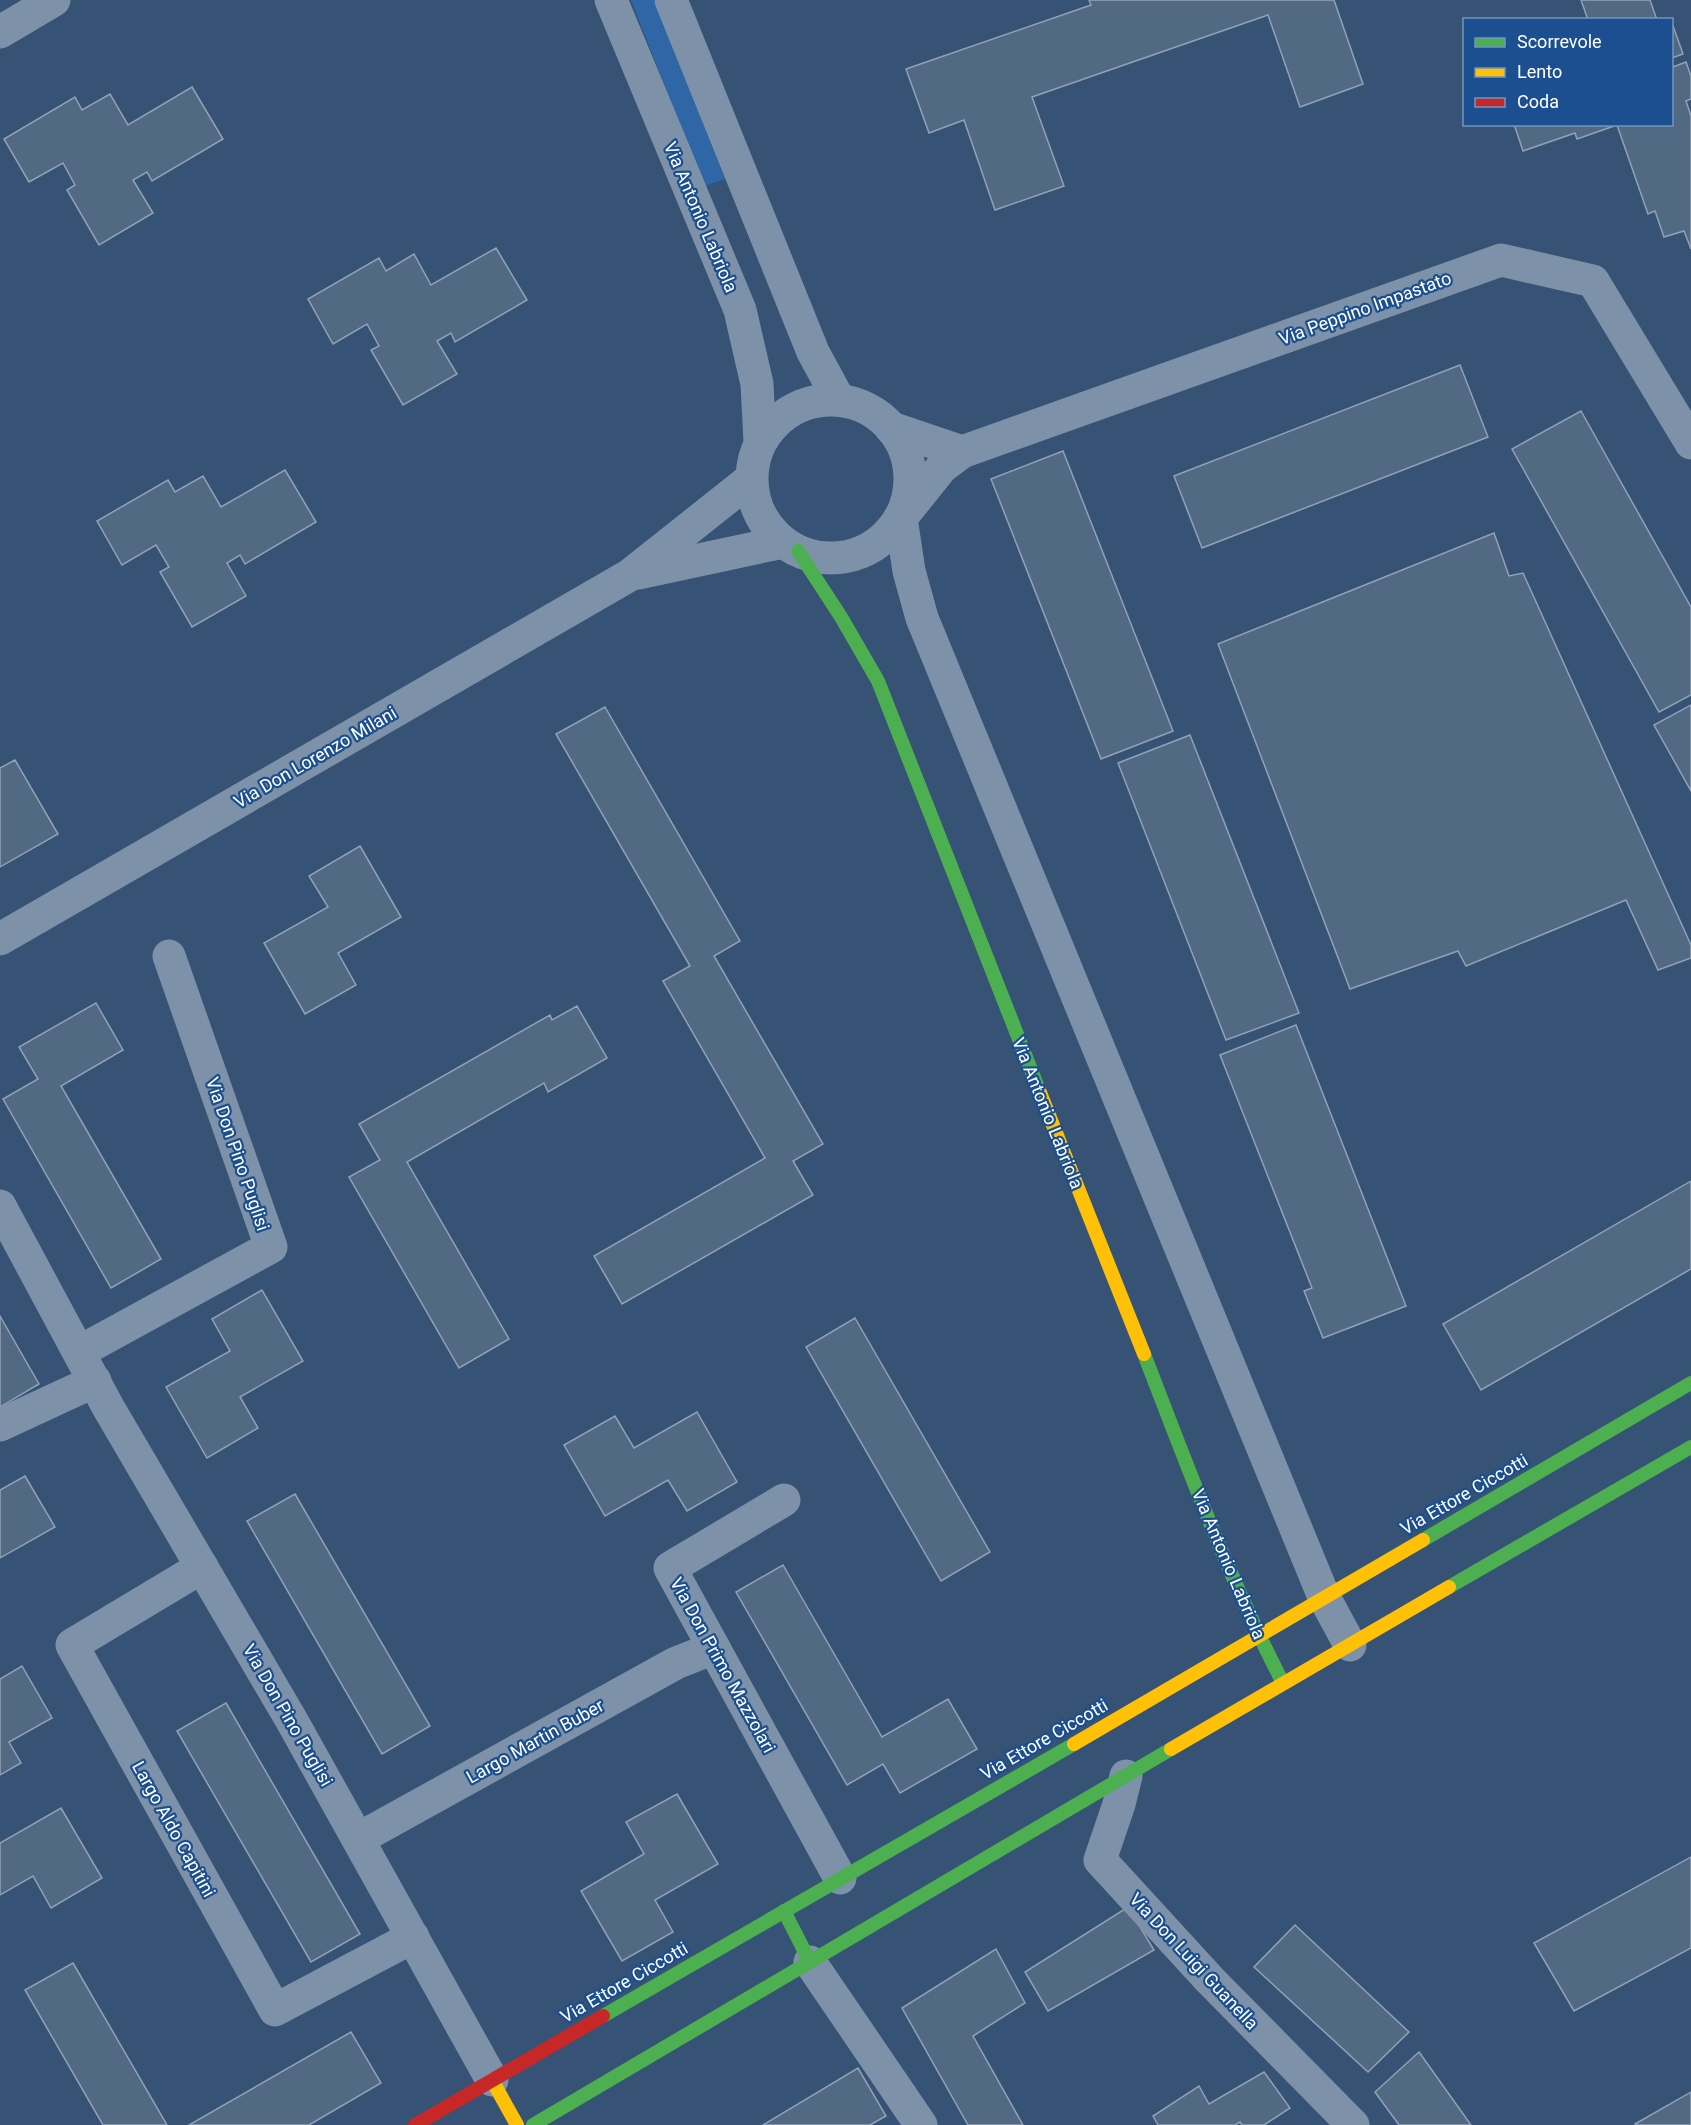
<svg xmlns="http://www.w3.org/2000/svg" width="1691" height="2125" viewBox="0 0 1691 2125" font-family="Roboto,sans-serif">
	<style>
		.green { fill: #2f66a5 }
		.building { fill: #526984; stroke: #92a2b6; stroke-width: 1.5 }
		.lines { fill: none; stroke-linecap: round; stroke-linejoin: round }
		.street { stroke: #7d92a8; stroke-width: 33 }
		.fast { stroke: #4caf50; stroke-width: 14 }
		.slow { stroke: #ffc107; stroke-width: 14 }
		.jam { stroke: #c62828; stroke-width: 14 }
		.labels { text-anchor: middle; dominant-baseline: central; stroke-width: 4.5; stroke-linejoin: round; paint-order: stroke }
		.street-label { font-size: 18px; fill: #fff; stroke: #1b4f8f }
	</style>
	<rect width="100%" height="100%" fill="#365274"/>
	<!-- green -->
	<polygon class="green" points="631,0 654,0 725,179 704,186"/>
	<!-- building -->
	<g class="building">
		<polygon points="1089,0 1334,0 1363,84 1300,107 1268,15 1032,97 1064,186 995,210 964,120 929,133 906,69 1091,5"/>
		<polygon points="1581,0 1650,0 1657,20 1588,20"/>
		<polygon points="1672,23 1683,54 1672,58"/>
		<polygon points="1672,62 1673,67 1686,62 1691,76 1691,99 1686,101 1691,116 1691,249 1684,231 1664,237 1655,211 1648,214 1617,125 1577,139 1575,133 1523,151 1514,124 1672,124"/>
		<polygon points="192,87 223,139 152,181 147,172 133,180 153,213 99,245 67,190 75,185 63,163 29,182 4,139 75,97 82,110 110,94 128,125"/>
		<polygon points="496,248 527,300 455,342 451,333 437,341 457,374 403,405 371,350 379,346 367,324 333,344 308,299 379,258 386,271 414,254 431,285"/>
		<polygon points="1460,365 1488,437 1202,548 1174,476"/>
		<polygon points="1581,411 1691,607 1691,695 1659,712 1512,449"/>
		<polygon points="1063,451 1173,731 1101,759 991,479"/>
		<polygon points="285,470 316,522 245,564 240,555 227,563 246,596 192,627 160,572 169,567 156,545 122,565 97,521 168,480 175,492 203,476 221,507"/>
		<polygon points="1494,533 1509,576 1523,573 1691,945 1691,958 1658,970 1626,900 1466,966 1458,951 1350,989 1218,644"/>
		<polygon points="1691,705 1691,791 1654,725"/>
		<polygon points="605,707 740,941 714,956 823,1144 793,1161 813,1195 622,1304 594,1256 765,1158 663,981 690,966 556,734"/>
		<polygon points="1190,735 1299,1013 1226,1040 1118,763"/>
		<polygon points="15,760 58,834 0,867 0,768"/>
		<polygon points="360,846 401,917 338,953 356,985 305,1014 264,943 328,907 309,876"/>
		<polygon points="96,1003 123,1050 61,1086 161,1259 111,1288 3,1099 38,1079 19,1047"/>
		<polygon points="577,1006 607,1058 548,1092 544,1083 407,1162 509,1339 459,1368 349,1177 380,1160 359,1124 550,1015 552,1020"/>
		<polygon points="1296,1025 1406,1306 1323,1338 1304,1291 1312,1288 1220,1055"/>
		<polygon points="1691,1181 1691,1269 1481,1390 1443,1324"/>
		<polygon points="262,1290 303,1361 240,1397 258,1428 207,1458 166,1387 230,1351 212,1319"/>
		<polygon points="0,1316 39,1384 0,1407"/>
		<polygon points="855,1318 990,1552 941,1581 806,1347"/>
		<polygon points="697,1412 737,1482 687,1511 668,1480 605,1516 564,1445 615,1416 634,1448"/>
		<polygon points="25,1476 55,1527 0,1558 0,1490"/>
		<polygon points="295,1494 430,1726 382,1754 247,1521"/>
		<polygon points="783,1565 882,1737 948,1699 977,1749 900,1793 883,1764 847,1785 736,1592"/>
		<polygon points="22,1666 52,1718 9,1742 21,1763 0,1775 0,1679"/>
		<polygon points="226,1703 360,1934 311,1962 177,1731"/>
		<polygon points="677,1794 718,1864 655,1900 673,1932 622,1961 581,1891 644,1854 626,1822"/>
		<polygon points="61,1808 102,1878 51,1908 33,1876 0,1895 0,1843"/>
		<polygon points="1691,1857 1691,1948 1574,2011 1534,1943"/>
		<polygon points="1128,1907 1154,1950 1048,2011 1025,1972"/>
		<polygon points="1295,1925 1409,2032 1368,2072 1254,1967"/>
		<polygon points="996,1949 1025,2003 973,2036 1023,2125 968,2125 902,2008"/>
		<polygon points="73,1963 167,2125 103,2125 25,1990"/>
		<polygon points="351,2032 381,2083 309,2125 189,2125"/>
		<polygon points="1419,2052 1471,2125 1399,2125 1375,2092"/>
		<polygon points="858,2068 886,2116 870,2125 763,2125"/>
		<polygon points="1264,2072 1290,2108 1264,2125 1242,2125 1240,2122 1235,2125 1158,2125 1153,2116 1199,2086 1209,2104"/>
		<polygon points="1691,2092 1691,2125 1636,2125 1635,2124"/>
	</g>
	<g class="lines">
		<!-- street -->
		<g class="street">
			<polyline points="611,0 740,310 757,384 760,442"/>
			<polyline points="671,0 813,352 839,400"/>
			<polyline points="0,32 54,0"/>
			<circle cx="831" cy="479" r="79"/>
			<polyline points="891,428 962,452"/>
			<polyline points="901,518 909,571 922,618 1324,1597 1350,1645"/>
			<polyline points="901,518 942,467 962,452 1501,260 1593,281 1691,443"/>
			<polyline points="638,573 783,542"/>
			<polyline points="0,939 630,575 751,479"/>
			<polyline points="0,1206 108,1407 292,1721 492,2080"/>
			<polyline points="79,1352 271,1247 169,956"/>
			<polyline points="0,1425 95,1381"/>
			<polyline points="784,1500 670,1568 840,1878"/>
			<polyline points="202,1567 72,1645 275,2010 413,1937"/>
			<polyline points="1126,1776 1119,1804 1100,1860 1210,1980 1353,2125"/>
			<polyline points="358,1839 676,1663 714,1648"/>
			<polyline points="810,1962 921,2125"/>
		</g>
		<!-- fast -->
		<g class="fast">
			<polyline points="798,551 841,617 878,681 1039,1090"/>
			<path d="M1144,1354C1187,1465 1228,1577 1283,1683"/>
			<polyline points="1423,1540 1691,1383"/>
			<polyline points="1449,1587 1691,1447"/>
			<polyline points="784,1911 810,1962"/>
			<polyline points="603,2016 1074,1744"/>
			<polyline points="533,2125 1171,1749"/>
		</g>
		<!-- slow -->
		<g class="slow">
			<polyline points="1039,1090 1144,1354"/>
			<polyline points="1074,1744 1423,1540"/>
			<polyline points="1171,1749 1449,1587"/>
			<polyline points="492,2080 517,2125"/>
		</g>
		<!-- jam -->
		<polyline class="jam" points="415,2125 603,2016"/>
	</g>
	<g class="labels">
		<!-- street labels -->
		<g class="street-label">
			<text transform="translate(701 217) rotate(67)">Via Antonio Labriola</text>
			<text transform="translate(1365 308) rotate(-20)">Via Peppino Impastato</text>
			<text transform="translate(315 757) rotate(-30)">Via Don Lorenzo Milani</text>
			<text transform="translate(1048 1113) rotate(68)">Via Antonio Labriola</text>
			<text transform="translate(238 1154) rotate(71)">Via Don Pino Puglisi</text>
			<text transform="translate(1464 1494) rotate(-30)">Via Ettore Ciccotti</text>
			<text transform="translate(1229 1564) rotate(67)">Via Antonio Labriola</text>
			<text transform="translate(723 1665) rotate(61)">Via Don Primo Mazzolari</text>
			<text transform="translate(288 1715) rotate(60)">Via Don Pino Puglisi</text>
			<text transform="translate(1044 1739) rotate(-30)">Via Ettore Ciccotti</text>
			<text transform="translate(535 1741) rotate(-29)">Largo Martin Buber</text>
			<text transform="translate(174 1829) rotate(61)">Largo Aldo Capitini</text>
			<text transform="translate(1194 1961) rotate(47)">Via Don Luigi Guanella</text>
			<text transform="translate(624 1982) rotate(-30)">Via Ettore Ciccotti</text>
		</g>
	</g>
	<!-- legend -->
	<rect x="1463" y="18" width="210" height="108" fill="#1b4f8f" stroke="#7695bc" stroke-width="1.5"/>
	<rect x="1475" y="38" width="30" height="9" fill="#4caf50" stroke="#7695bc" stroke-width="1.5"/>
	<text x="1517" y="48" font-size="18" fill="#ffffff">Scorrevole</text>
	<rect x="1475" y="68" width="30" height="9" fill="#ffc107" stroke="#7695bc" stroke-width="1.5"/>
	<text x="1517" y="78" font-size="18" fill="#ffffff">Lento</text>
	<rect x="1475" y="98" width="30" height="9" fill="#c62828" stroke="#7695bc" stroke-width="1.5"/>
	<text x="1517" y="108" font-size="18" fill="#ffffff">Coda</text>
</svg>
